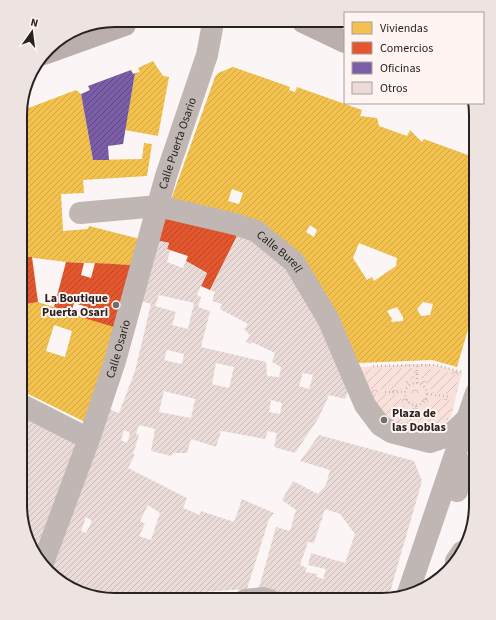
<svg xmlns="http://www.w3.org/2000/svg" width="496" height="620" viewBox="0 0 496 620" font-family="'Source Sans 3',sans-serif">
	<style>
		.park { fill: url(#park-crowns) }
		.garden { fill: url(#garden-furrows) }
		.homes { fill: url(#homes-hatch); fill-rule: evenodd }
		.shops { fill: url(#shops-hatch) }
		.offices { fill: url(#offices-hatch) }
		.building { fill: url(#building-hatch); fill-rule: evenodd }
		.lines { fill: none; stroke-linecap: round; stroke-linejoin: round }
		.path { stroke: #c0bab8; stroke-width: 2.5; stroke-dasharray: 1 3; stroke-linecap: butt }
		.minor { stroke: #c0b7b5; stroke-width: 22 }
		.major { stroke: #baafac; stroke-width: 22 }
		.poi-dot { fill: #726c6b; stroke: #fef4f2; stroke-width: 1.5 }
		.labels { text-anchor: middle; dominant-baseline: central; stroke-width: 4; stroke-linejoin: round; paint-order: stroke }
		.street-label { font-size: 12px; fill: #282221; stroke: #fef4f2 }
		.poi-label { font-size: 12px; font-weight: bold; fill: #282221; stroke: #fef4f2; text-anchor: end }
		.rim { fill: none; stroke: #282221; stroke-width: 2 }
	</style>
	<defs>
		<pattern id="park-crowns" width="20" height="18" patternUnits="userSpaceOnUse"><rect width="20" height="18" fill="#fae0da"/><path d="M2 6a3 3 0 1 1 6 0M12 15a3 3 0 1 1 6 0" fill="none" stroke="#d6c0bb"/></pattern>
		<pattern id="garden-furrows" width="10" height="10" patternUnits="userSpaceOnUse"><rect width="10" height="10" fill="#fae0da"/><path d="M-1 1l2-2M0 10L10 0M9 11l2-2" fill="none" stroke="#d6c0bb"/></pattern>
		<pattern id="homes-hatch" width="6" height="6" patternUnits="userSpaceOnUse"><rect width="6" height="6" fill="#f2c14e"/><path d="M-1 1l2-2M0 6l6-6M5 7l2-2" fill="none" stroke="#d0a644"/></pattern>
		<pattern id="shops-hatch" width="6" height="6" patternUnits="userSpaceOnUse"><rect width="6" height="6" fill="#e4572e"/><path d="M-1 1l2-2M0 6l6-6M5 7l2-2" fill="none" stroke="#b94827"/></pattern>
		<pattern id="offices-hatch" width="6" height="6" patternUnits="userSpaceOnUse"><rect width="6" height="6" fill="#7b5ea7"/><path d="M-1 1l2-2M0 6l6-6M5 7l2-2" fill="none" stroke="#5f4980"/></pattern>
		<pattern id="building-hatch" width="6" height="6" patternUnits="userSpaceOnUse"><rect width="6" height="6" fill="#eadbd8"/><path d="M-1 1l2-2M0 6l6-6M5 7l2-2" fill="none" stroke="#c9bcb9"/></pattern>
	</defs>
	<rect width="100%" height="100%" fill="#fbf6f5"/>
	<!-- park -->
	<polygon class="park" points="417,364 436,365 462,372 451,417 442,428 424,433 380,416 360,367"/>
	<!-- garden -->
	<g class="garden">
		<polygon points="414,368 414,378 406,381 400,390 368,389 364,369"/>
		<polygon points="421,369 436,369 459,376 454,395 432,392 427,382 421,378"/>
		<path d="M369,394L399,395L403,405L413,411V427C386,420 383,418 369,394Z"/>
		<polygon points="432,398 453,401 449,416 441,426 424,430 424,422 420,421 420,410 427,407"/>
	</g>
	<!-- homes -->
	<g class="homes">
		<polygon points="153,61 163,76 169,77 158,136 125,130 135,73 140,72 138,68"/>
		<path d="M233,67L290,87L289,90L295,92L297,87L362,110L360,116L377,118L379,126L407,136L410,130L422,142L424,139L476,158V302L457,367L432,360L357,363L317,285L205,208L171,200L215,77L218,73ZM232,189L243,193L239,204L228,201ZM310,225L317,230L314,237L306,232ZM359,243L397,258L396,266L374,281L372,277L367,280L353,258ZM423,302L433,304L430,315L421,316L417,309ZM397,307L403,317V321L391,322L392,319L387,311Z"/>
		<polygon points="76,90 81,94 93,160 142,159 144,143 152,144 147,176 83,180 84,193 61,194 63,231 88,229 89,226 140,239 133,265 66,262 27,257 24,252 21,253 21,116 26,109"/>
		<path d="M38,302L117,328L87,423L20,390V305ZM54,325L72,331L65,357L46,351Z"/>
	</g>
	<!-- shops -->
	<g class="shops">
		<polygon points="161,215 239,232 210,290 201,286 207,273 186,261 188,256 167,249 169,243 155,240"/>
		<polygon points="24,252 27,257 32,257 38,302 20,305 21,253"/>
		<polygon points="66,262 84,263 81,275 91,278 95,263 133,265 117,328 81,317 84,306 74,303 71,313 54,307"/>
	</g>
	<!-- offices -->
	<g class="offices">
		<polygon points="131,70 133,74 135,73 123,144 108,146 109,160 93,160 81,94 90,90 88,86"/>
		<polygon points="475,435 476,435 476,469 466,465"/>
	</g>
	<!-- building -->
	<g class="building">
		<path d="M239,232L288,266L324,325L349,389L345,399L329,395L318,419L295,453L274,447L277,433L268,431L265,439L221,431L216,447L191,439L187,453H173L171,456L151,451L155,429L139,425L136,434L139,435L133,454L135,455L128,468L187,498L183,508L200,515L201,511L234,522L242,499L274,513L269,519L247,589L142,596L141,600H120L60,581L49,570L108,409L119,413L135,371L151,304L138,300L155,240L169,243L167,249L170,250L167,262L183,268L186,261L207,273L197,295L201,297L198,307L210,311L201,347L266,362L267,376L279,377L281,367L272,362L275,353L252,342L250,344L246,342L250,335L244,329L248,324L220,309L222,304L212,301L215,292L210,290ZM159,295L194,303L188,329L172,325L176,312L155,306ZM167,350L184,354L182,364L164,360ZM216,363L234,367L229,388L212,384ZM303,373L313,375L309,389L299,386ZM164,391L195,399L191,418L159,412ZM271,400L282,403L280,414L269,412ZM124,430L130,433L127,443L121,440ZM148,505L160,513L151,540L139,536L145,524L140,521ZM86,517L92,521L86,533L81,531Z"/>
		<polygon points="20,416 78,445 38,558 33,552 20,505"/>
		<path d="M319,435L414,461L422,481L388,599L291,600L258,591L276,527L290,531L296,510L282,500L293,481L318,494L326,485L330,470L300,461ZM325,509L340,514L355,534L345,563L311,553L308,565L326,569L323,579L317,577V574L305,572L307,568L300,565L308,542L314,543Z"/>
	</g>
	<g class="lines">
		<!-- path -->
		<g class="path">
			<polyline points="373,366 436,365 462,372"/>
			<circle cx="416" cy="394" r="11"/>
			<polyline points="417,383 417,364"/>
			<polyline points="385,392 405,392"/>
			<polyline points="427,394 451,397"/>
			<polyline points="416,415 416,406"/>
			<polyline points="466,531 473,520"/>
		</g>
		<!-- minor -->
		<g class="minor">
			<path id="s1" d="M80,213L158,206L235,224L256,231L294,262L328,319L365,405L380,425L391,432L430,442L450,435L468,418"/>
			<polyline points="20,404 89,439"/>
			<polyline points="457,491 465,465 476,469"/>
			<polyline points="456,561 462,552"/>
			<path id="s2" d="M43,563L89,439L115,361L166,176L207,55L213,23"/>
			<polyline points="408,593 476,393"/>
			<polyline points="245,600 263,598 270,600"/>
		</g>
		<!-- major -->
		<g class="major">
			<polyline points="303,22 345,42"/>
			<polyline points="44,54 125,25"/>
		</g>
	</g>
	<!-- markers -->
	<g class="poi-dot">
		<circle cx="116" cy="305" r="4"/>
		<circle cx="384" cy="420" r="4"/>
	</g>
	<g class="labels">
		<!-- street labels -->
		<g class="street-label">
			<text stroke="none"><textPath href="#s2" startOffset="441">Calle Puerta Osario</textPath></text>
			<text stroke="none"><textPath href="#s1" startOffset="211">Calle Burell</textPath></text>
			<text stroke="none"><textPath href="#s2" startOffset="227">Calle Osario</textPath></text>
		</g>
		<!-- poi labels -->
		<g class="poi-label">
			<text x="108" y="298">La Boutique<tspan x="108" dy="14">Puerta Osari</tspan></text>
			<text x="392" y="413" text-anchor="start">Plaza de<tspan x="392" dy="14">las Doblas</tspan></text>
		</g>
	</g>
	<!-- crop -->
	<path d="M0 0H496V620H0ZM115 27H381A88 88 0 0 1 469 115V505A88 88 0 0 1 381 593H115A88 88 0 0 1 27 505V115A88 88 0 0 1 115 27Z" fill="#ede3e1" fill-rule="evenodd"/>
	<path class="rim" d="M115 27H381A88 88 0 0 1 469 115V505A88 88 0 0 1 381 593H115A88 88 0 0 1 27 505V115A88 88 0 0 1 115 27Z"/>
	<!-- legend -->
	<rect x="344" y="12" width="140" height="92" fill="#fef4f2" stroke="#a8a09e"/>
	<rect x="352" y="22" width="20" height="12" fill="#f2c14e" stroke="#a8a09e"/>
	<text x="380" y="32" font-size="12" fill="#282221">Viviendas</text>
	<rect x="352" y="42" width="20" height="12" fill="#e4572e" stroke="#a8a09e"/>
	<text x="380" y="52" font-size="12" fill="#282221">Comercios</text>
	<rect x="352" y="62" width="20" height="12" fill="#7b5ea7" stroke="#a8a09e"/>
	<text x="380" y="72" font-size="12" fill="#282221">Oficinas</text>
	<rect x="352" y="82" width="20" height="12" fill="#eadbd8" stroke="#a8a09e"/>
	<text x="380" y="92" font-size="12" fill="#282221">Otros</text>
	<!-- north arrow -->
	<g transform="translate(32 32) rotate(14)" stroke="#fef4f2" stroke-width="3" paint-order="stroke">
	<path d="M0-3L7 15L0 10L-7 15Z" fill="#282221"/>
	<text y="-6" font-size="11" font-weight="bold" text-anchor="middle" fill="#282221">N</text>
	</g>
</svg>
